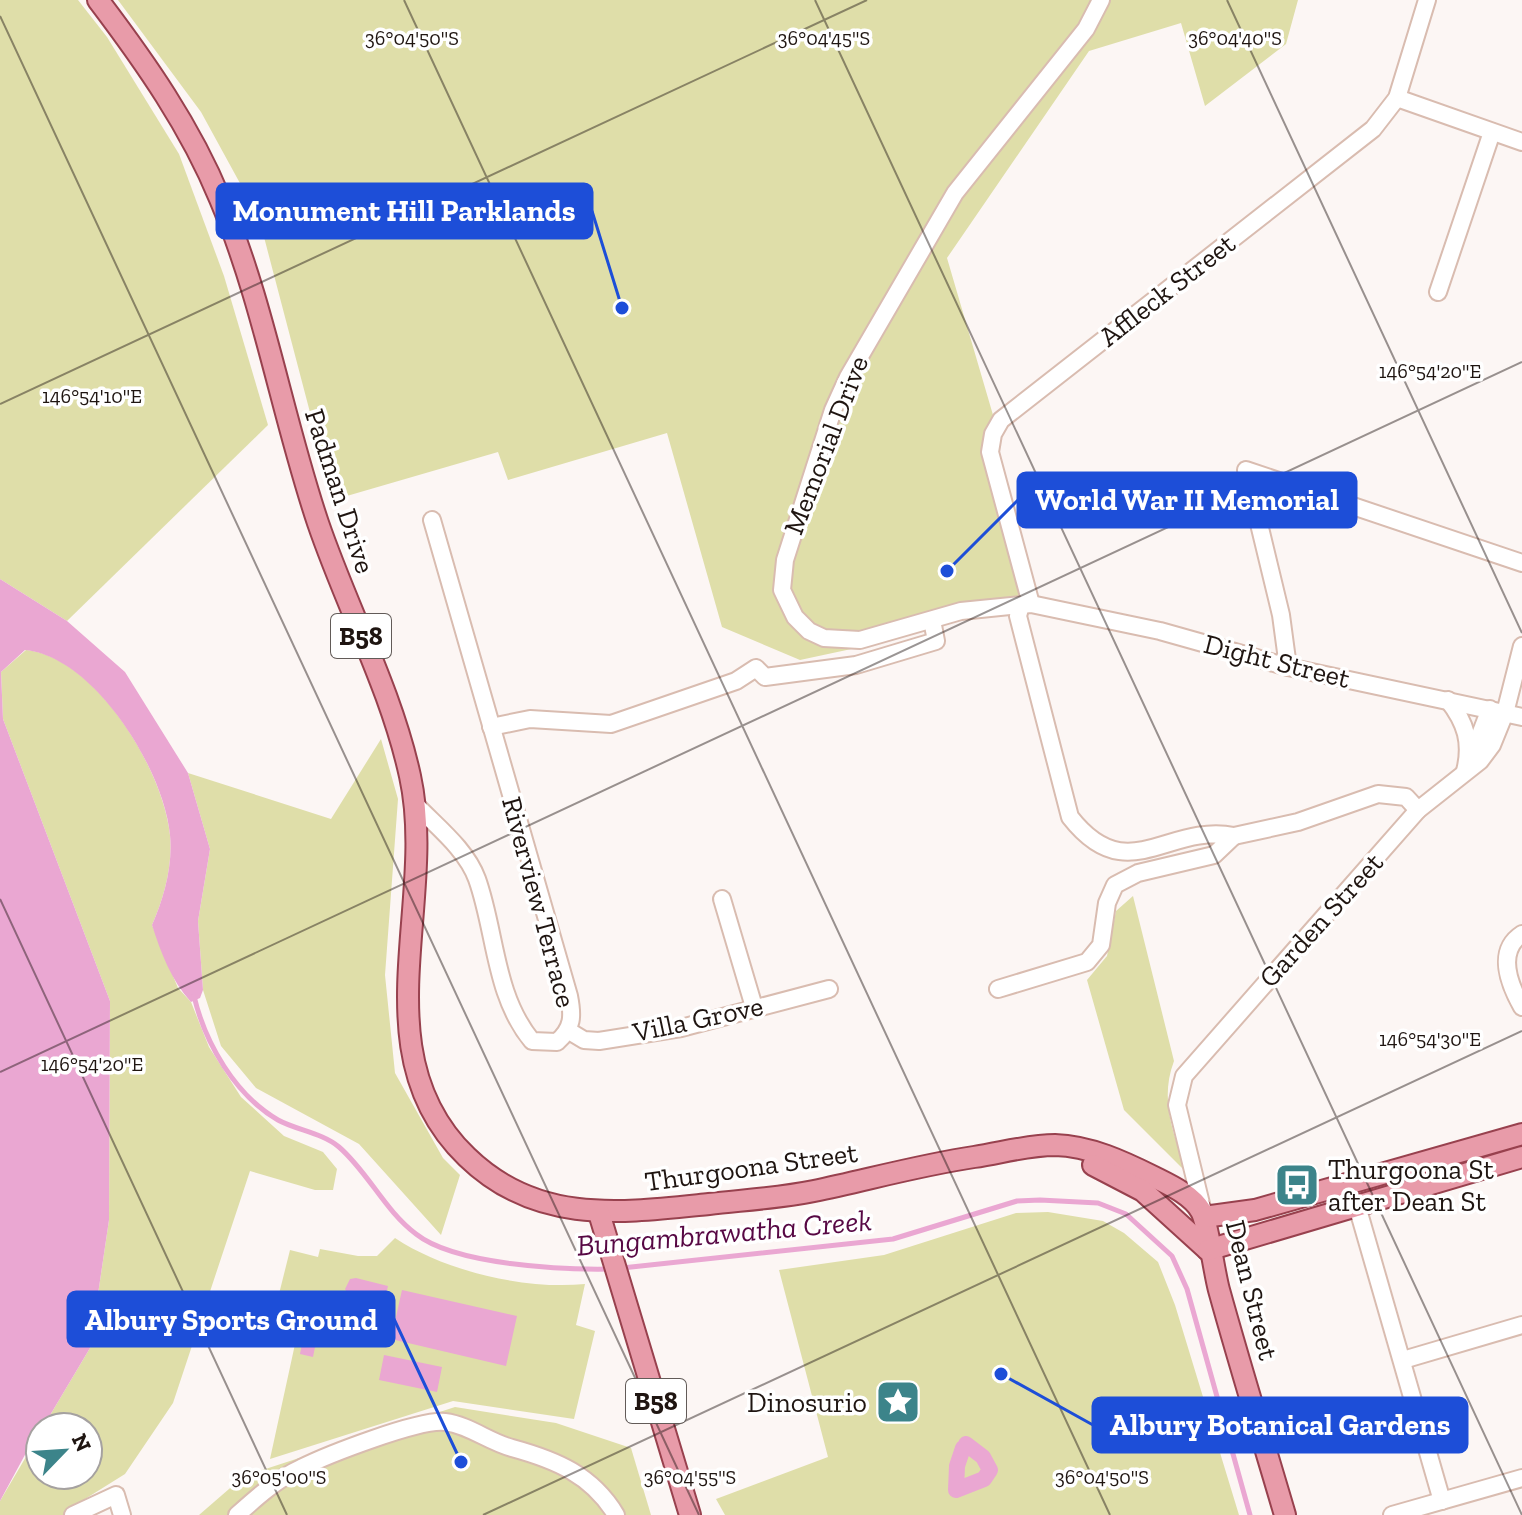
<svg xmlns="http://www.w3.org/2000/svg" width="1522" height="1515" viewBox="0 0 1522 1515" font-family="'Zilla Slab',serif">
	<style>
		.green { fill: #dfdea9 }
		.water { fill: #eaa7d2 }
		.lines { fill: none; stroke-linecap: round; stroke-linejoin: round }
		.stream { stroke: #eaa7d2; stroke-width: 5 }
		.canal { stroke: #eaa7d2; stroke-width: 16 }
		.minor-casing { stroke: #d9bcb0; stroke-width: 20 }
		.major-casing { stroke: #98414e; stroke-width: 24 }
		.minor { stroke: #fff; stroke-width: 16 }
		.major { stroke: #e89ba9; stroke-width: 20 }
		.ticks { fill: none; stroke: #1f1511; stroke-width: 2; stroke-opacity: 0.45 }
		.labels { text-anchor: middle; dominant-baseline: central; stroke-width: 7; stroke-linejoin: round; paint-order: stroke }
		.shield { fill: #fff; stroke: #625b58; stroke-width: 2 }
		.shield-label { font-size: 26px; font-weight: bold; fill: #1f1511 }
		.street-label { font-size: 28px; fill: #1f1511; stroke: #fff }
		.poi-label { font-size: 28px; fill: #1f1511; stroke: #fff; text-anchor: start }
		.water-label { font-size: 30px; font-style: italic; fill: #570844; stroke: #fff }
		.ticks-label { font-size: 20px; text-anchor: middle; fill: #1f1511; stroke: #fff; stroke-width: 7; stroke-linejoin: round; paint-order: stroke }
		.leader { fill: none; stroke: #1d4ed8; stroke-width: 3 }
		.callout-dot { fill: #1d4ed8; stroke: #fff; stroke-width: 3 }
		.callout { fill: #1d4ed8; stroke: #1d4ed8; stroke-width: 3 }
		.callout-label { font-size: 30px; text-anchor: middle; font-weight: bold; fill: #fff }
	</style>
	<rect width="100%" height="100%" fill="#fcf6f4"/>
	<!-- green -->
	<g class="green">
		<polygon points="0,0 78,0 107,37 179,154 224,276 268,425 67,621 0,579"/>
		<polygon points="118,0 1298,0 1286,44 1205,106 1181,23 1089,51 947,258 993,415 983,459 1028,604 965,605 856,648 800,660 722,627 667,433 508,480 498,452 333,500 259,218 201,112"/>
		<path d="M26,650C96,657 163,769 170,835C173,865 164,898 152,925L178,988L191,1002L209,1047L241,1097L284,1136L323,1152L337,1169L333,1190H315L250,1171L173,1403L125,1474L85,1499L89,1515H0V1501L40,1433V1475H88V1427H43L90,1348L109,1220L110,1001L3,719L1,672Z"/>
		<polygon points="381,739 398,799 385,975 395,1073 443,1158 460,1175 441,1235 359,1144 256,1088 221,1046 203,990 198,921 210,849 188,773 331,819"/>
		<path d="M1133,896L1174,1061C1159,1100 1174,1136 1187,1173L1124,1110L1087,980L1107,956L1116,911Z"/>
		<polygon points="1048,1212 1103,1221 1124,1233 1158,1262 1175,1305 1239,1515 725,1515 716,1499 828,1457 779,1270 884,1255 1016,1213"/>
		<path d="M395,1238C444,1271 526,1290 585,1284L576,1325L595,1331L574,1419L453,1401L270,1459L302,1312L276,1306L290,1250L318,1257L320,1249L358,1256H377Z"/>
		<polygon points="455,1407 556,1423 631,1448 651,1515 199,1515 244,1476"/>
	</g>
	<!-- water -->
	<g class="water">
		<path d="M0,579L67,621L125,672L188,773L210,849L198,921L203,990L200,998L191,1002C171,980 161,953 152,925C164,898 173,865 170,835C164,770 95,657 25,650L1,672L3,719L110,1001L109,1220L90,1348L43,1427H40L0,1501Z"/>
		<polygon points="356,1278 388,1286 379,1325 358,1319 363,1300 349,1296 345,1289 350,1279"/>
		<polygon points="402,1290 517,1316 506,1366 391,1339"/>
		<polygon points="304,1334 317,1337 313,1357 300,1354"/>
		<polygon points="384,1355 442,1367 437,1392 379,1380"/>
	</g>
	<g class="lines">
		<!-- stream -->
		<g class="stream">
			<path d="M194,996C205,1043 235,1095 278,1120C296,1130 323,1133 339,1147C368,1172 385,1211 416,1234C455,1265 563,1270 612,1269"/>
			<polyline points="622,1268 893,1239 1017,1201 1040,1200 1098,1203 1126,1214 1172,1256 1187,1289 1250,1515"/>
		</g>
		<!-- canal -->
		<polyline class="canal" points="963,1448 957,1466 956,1490 984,1479 990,1470 983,1457 966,1444"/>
		<!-- minor casing -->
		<g class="minor-casing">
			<g id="minor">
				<polyline points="1101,0 1086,29 955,193 848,377 833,410 785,560 782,590 795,617 809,631 824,638 860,640 961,611 1031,604 1160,631 1288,667 1522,717"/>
				<polyline points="1397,98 1522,142"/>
				<polyline points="1438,292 1492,132"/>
				<polyline points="1031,604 990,452 993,434 1001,420 1373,129 1397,98 1427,0"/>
				<polyline points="1288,667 1281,615 1246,470 1522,563"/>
				<path d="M1448,700C1466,723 1472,743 1465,771"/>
				<polyline points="491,727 530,719 611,724 736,681 756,668 765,677 856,665 936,641 932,620"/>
				<polyline points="1471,758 1490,709"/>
				<path d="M415,804C437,827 466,849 477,879C496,932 494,995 532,1041L557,1042C573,1028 573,1016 569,996L432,520"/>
				<polyline points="1234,836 1298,822 1378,794 1406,797 1418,810"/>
				<polyline points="722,899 754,1007"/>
				<path d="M1522,934C1496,951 1509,984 1522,1007"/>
				<path d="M998,989L1087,962L1101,945L1107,903L1115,885L1138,873L1214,855L1234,836C1167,823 1127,890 1070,817L1018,616L1021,605"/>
				<polyline points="569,1031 584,1040 599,1041 681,1028 829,989"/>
				<polyline points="1357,1206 1442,1501"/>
				<polyline points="1204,1216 1177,1105 1184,1076 1418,810 1480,761 1492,745 1505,713 1522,646"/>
				<polyline points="1403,1360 1522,1325"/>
				<polyline points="73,1515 116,1495 122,1515"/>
				<path d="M237,1515C256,1498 277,1479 301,1468C327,1455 419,1419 445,1422C469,1425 489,1442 512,1448C556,1460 592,1475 616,1515"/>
				<polyline points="1392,1515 1522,1478"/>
			</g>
		</g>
		<!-- major casing -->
		<g class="major-casing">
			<g id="major">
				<path d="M98,0C145,62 190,126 220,199C264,303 282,416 318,523C347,608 391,689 410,776C438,903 359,1053 467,1157C537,1225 621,1213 709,1204C744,1200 780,1198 814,1191C867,1180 920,1165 974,1157C1001,1153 1028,1145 1055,1145C1090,1146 1124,1162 1154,1177C1170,1185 1192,1195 1201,1211C1208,1223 1214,1272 1219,1290C1240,1366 1263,1440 1285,1515"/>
				<polyline points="1093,1165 1143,1191 1208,1250"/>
				<polyline points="599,1213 690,1515"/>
				<polyline points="1204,1217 1255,1210 1522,1134"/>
				<polyline points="1208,1250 1522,1157"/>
			</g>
		</g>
		<!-- minor -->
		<use href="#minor" class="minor"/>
		<!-- major -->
		<use href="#major" class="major"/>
	</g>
	<!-- ticks -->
	<path class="ticks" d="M404,0L1110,1515M815,0L1522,1515M1227,0L1522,633M0,16L699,1515M0,404L867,0M0,899L287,1515M0,1072L1522,362M483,1515L1522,1031"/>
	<!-- icons -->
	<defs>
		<g id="bus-square" transform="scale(2.3)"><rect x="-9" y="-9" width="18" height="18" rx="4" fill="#3c848a" stroke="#fff"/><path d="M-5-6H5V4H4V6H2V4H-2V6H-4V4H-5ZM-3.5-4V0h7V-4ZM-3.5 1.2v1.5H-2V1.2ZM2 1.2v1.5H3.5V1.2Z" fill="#fff"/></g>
		<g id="sight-square" transform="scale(2.3)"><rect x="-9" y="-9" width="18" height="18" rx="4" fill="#3c848a" stroke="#fff"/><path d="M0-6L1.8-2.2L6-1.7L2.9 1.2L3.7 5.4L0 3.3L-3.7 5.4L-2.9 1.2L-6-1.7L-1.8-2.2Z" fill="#fff"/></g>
	</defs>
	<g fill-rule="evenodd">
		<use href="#bus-square" x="1297" y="1185"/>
		<use href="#sight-square" x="898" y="1402"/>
	</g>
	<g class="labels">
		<!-- shield labels -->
		<g class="shield">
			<rect x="331" y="614" width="60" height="44" rx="6"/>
			<rect x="626" y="1379" width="60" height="44" rx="6"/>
		</g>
		<g class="shield-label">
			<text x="361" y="636">B58</text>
			<text x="656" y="1401">B58</text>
		</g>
		<!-- street labels -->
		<g class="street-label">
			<text transform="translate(1167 290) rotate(-38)">Affleck Street</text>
			<text transform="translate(826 445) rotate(-69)">Memorial Drive</text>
			<text transform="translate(340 491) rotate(72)">Padman Drive</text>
			<text transform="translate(1277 661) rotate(14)">Dight Street</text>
			<text transform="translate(539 902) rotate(75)">Riverview Terrace</text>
			<text transform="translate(1321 920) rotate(-48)">Garden Street</text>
			<text transform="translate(698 1019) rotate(-12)">Villa Grove</text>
			<text transform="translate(751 1167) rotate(-8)">Thurgoona Street</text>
			<text transform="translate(1252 1290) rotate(76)">Dean Street</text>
		</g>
		<!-- poi labels -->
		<g class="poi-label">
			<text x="1328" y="1169">Thurgoona St<tspan x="1328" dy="32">after Dean St</tspan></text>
			<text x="867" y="1402" text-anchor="end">Dinosurio</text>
		</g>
		<!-- water labels -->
		<g class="water-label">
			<text transform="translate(724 1233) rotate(-5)">Bungambrawatha Creek</text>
		</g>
	</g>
	<g class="ticks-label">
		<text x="412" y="45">36°04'50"S</text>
		<text x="824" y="45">36°04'45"S</text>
		<text x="1235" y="45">36°04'40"S</text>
		<text x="1430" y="378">146°54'20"E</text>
		<text x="92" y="403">146°54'10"E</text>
		<text x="1430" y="1046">146°54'30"E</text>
		<text x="92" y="1071">146°54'20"E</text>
		<text x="279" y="1484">36°05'00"S</text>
		<text x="690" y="1484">36°04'55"S</text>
		<text x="1102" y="1484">36°04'50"S</text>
	</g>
	<!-- callouts -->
	<path class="leader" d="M622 308L592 211M947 571L1018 500M461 1462L394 1319M1001 1374L1093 1425"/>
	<g class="callout-dot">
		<circle cx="622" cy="308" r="8"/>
		<circle cx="947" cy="571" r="8"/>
		<circle cx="461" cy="1462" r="8"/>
		<circle cx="1001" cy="1374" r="8"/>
	</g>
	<g class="callout">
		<rect x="217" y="184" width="375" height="54" rx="8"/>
		<rect x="1018" y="473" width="338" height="54" rx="8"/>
		<rect x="68" y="1292" width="326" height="54" rx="8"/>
		<rect x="1093" y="1398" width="374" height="54" rx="8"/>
	</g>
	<g class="callout-label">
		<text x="404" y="221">Monument Hill Parklands</text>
		<text x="1187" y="510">World War II Memorial</text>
		<text x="231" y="1330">Albury Sports Ground</text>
		<text x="1280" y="1435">Albury Botanical Gardens</text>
	</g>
	<!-- north arrow -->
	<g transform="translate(64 1451) rotate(65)"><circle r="38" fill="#ffffff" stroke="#a5a1a0" stroke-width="2"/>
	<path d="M0-6L14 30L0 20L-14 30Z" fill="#3c848a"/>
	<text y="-12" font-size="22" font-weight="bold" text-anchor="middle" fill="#1f1511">N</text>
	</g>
</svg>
